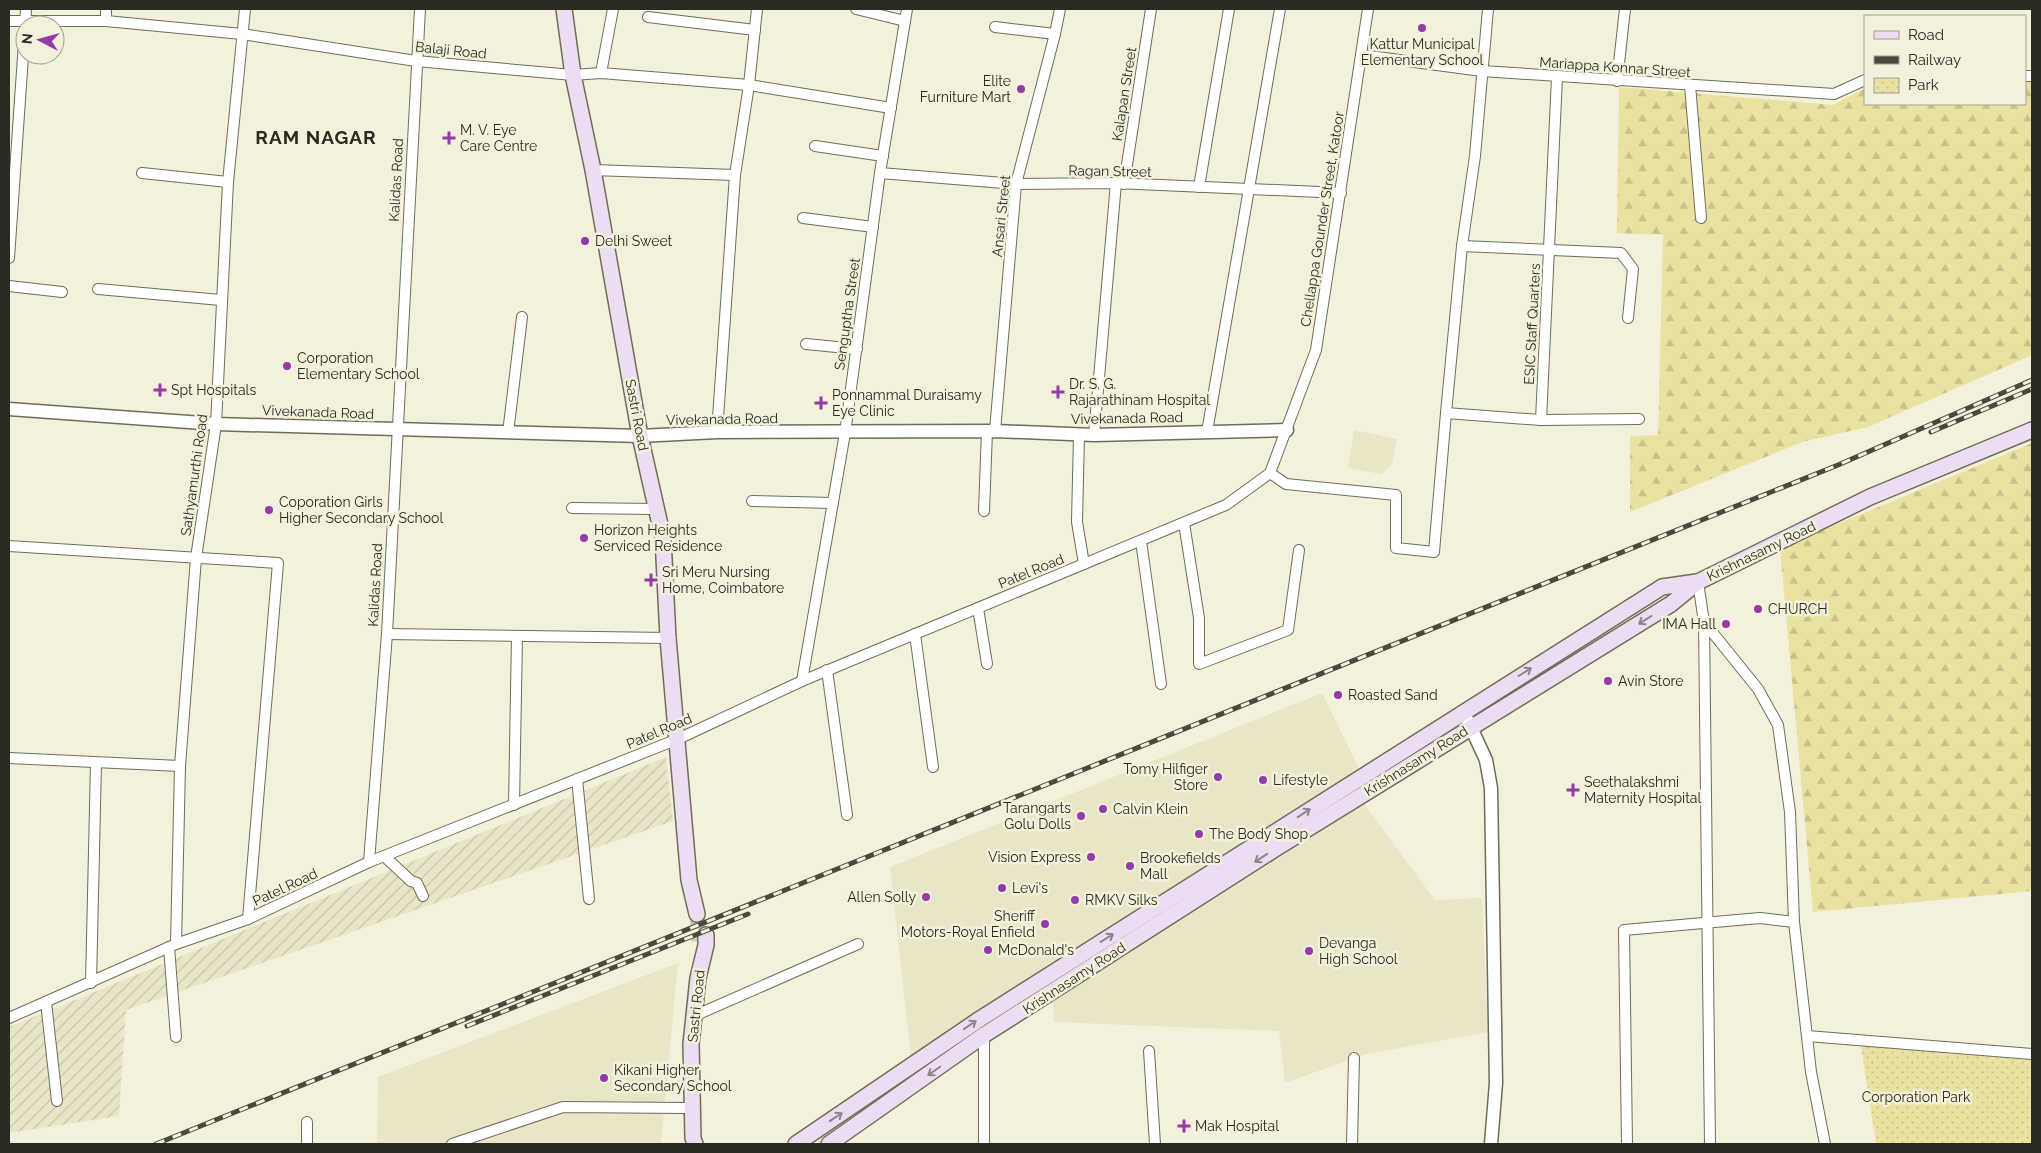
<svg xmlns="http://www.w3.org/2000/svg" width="2041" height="1153" viewBox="0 0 2041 1153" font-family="Raleway,sans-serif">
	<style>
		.built { fill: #e8e6c7 }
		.industrial { fill: url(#industrial-furrows) }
		.forest { fill: url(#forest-firs) }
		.park { fill: url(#park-dots) }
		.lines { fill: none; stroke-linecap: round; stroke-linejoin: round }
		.secondary-tunnel { stroke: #cbc9b6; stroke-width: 15; stroke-dasharray: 15 8; stroke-linecap: butt }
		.minor-casing { stroke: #6f6d59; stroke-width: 12 }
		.tertiary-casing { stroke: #6f6d59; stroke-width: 15 }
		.secondary-casing { stroke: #6f6d59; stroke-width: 18 }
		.minor { stroke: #fff; stroke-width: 10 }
		.tertiary { stroke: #fff; stroke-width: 12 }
		.secondary { stroke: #edddf2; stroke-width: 15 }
		.rail-casing { stroke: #4a493e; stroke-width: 5 }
		.rail { stroke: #f3f1db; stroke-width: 3; stroke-dasharray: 9; stroke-linecap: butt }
		.oneway { stroke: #8c848a }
		.poi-dot { fill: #933ba8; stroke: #f3f1db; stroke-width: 2 }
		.labels { text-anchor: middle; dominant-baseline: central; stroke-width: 5; stroke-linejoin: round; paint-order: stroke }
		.poi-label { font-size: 14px; fill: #2a2a21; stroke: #f3f1db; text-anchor: start }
		.street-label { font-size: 14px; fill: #2a2a21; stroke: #f3f1db }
		.park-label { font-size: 14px; fill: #312c09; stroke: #f3f1db }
		.district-label { font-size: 19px; font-weight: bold; letter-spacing: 1px; fill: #2a2a21; stroke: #f3f1db }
	</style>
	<defs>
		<pattern id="industrial-furrows" width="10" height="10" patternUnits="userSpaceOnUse" patternTransform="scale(1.25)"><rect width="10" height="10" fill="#e8e6c7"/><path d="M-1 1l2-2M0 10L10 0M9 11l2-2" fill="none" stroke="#c7c5ab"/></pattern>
		<pattern id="forest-firs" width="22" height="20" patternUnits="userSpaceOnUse" patternTransform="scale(1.25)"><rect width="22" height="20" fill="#e9e2a0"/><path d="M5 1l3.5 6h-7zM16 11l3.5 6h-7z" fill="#c8c28a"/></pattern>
		<pattern id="park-dots" width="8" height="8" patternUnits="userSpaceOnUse" patternTransform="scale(1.25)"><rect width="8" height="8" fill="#e9e2a0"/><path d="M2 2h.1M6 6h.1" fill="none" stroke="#c8c28a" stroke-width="1.8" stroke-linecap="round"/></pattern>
	</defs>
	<rect width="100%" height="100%" fill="#f3f1db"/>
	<!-- built -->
	<g class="built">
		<polygon points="1354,430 1397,439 1392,464 1381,474 1348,468"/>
		<polygon points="1322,693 1360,770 911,1058 890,867"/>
		<polygon points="1364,804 1435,900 1482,898 1488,1032 1366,1054 1285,1083 1279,1031 1054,1022 1053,1001"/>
		<polygon points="678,963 661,1144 377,1144 378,1077"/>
	</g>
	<!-- industrial -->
	<polygon class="industrial" points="666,757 673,821 126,1010 119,1116 9,1133 9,1027"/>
	<!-- forest -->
	<g class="forest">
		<polygon points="2025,79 2032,80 2032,355 1868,427 1802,442 1630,512 1630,436 1658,435 1663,235 1617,233 1619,87 1833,105 1865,88 1865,104 2025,104"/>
		<polygon points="2032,443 2032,891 1813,912 1780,548"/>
	</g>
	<!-- park -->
	<polygon class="park" points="1861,1046 2032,1060 2032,1144 1876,1144"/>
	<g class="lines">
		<!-- secondary-tunnel -->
		<polyline class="secondary-tunnel" points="697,914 699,941"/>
		<!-- minor casing -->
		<g class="minor-casing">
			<g id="minor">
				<polyline points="856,9 905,21"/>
				<polyline points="648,17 755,30"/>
				<polyline points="9,21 106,21 242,34 416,61 573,75 601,73 749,85 891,108"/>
				<polyline points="106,21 106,9"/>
				<polyline points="25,25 26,9"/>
				<polyline points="995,27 1055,34"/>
				<polyline points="1362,55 1482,71 1834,94 1865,80"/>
				<polyline points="601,73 613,9"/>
				<polyline points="2025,76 2032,76"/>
				<polyline points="1617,81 1625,9"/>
				<polyline points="1690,85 1701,218"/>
				<polyline points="815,146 883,156"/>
				<polyline points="593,170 735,175"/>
				<polyline points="142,173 228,182"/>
				<polyline points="880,173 1016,184 1116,183 1341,193"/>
				<polyline points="1124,184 1151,9"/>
				<polyline points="1199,187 1229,9"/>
				<polyline points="803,218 873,227"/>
				<polyline points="1462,246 1621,253 1633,269 1628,318"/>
				<polyline points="9,258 25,28"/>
				<polyline points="9,286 62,292"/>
				<polyline points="98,289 221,300"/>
				<polyline points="806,344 857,349"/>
				<polyline points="1446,413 1541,420 1639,419"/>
				<polyline points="1541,420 1557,77"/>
				<polyline points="995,431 1016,184 1055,34 1060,9"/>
				<polyline points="717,432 735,175 749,85 757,9"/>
				<polyline points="1207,432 1280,9"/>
				<polyline points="508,433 522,317"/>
				<polyline points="1079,435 1077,522 1084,564"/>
				<polyline points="1094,435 1116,183"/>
				<polyline points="1270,473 1286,484 1396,495 1396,548 1434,552 1446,413 1462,246 1475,156 1488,9"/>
				<polyline points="752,501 833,503"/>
				<polyline points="572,508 656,509"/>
				<polyline points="984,511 987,431"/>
				<polyline points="1184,523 1199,618 1199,664 1288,630 1299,550"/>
				<polyline points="1141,541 1161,684"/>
				<polyline points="9,546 278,563 248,919"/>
				<polyline points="1698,582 1704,622 1710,1144"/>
				<polyline points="978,608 987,664"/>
				<polyline points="1704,622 1758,689 1778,725 1790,812 1794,922 1811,1072 1825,1144"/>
				<polyline points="387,634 668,638"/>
				<polyline points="915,634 933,767"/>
				<polyline points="827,670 847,815"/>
				<polyline points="802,681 845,433 880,173 907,9"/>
				<polyline points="9,758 180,766"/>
				<polyline points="577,779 589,899"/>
				<polyline points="514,805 517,636"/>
				<polyline points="384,856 411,881 417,883 423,896"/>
				<polyline points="369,862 387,634 420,9"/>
				<polyline points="176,944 180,766 196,558 216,424 228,182 245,9"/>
				<polyline points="169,947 176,1037"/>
				<polyline points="91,983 96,763"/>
				<polyline points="46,1002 57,1101"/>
				<polyline points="694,1016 858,944"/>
				<polyline points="9,1018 176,944 248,919 369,862 678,739 802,681 1226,505 1270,473 1316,350 1368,9"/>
				<polyline points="1807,1036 2032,1054"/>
				<polyline points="1149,1051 1155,1144"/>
				<polyline points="307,1122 307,1144"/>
				<polyline points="452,1144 563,1107 686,1108"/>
				<polyline points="984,1144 984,1035"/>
				<polyline points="1352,1144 1354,1058"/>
				<polyline points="1627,1144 1624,930 1760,918 1794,922"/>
			</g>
		</g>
		<!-- tertiary casing -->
		<g class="tertiary-casing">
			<g id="tertiary">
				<polyline points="9,409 216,424 640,436 717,432 995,431 1094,435 1287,430"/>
				<polyline points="1467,719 1486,760 1491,788 1496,1083 1491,1144"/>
			</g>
		</g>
		<!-- secondary casing -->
		<g class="secondary-casing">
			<g id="secondary">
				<polyline points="564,9 573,75 593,170 640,436 663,538 668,638 689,880 697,914"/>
				<polyline points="695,1144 693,1138 691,1044 698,978 706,945 706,935"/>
				<polyline points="796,1144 980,1019 1662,587 1697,582"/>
				<polyline points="829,1144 984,1035 1275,849 1671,604 1698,582 1870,497 2032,430"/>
			</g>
		</g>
		<!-- minor -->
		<use href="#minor" class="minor"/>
		<!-- tertiary -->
		<use href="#tertiary" class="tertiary"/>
		<!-- secondary -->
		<use href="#secondary" class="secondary"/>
		<!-- rail casing -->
		<g class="rail-casing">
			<g id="rail">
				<polyline points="1931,432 2032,389"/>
				<polyline points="467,1026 748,914"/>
				<polyline points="156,1144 1838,465 2032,380"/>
			</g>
		</g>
		<!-- rail -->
		<use href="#rail" class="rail"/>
	</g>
	<!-- one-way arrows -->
	<defs><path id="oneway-shaft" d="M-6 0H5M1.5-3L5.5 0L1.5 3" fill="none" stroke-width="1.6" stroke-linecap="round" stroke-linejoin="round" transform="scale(1.25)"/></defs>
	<g class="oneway">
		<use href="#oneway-shaft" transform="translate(1645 620) rotate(148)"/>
		<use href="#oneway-shaft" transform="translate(1525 672) rotate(-32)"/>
		<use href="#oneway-shaft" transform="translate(1304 813) rotate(-33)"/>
		<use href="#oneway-shaft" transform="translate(1261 858) rotate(147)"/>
		<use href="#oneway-shaft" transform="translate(1107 938) rotate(-32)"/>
		<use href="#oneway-shaft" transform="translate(970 1025) rotate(-34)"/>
		<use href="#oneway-shaft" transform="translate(934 1071) rotate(145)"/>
		<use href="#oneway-shaft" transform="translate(836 1117) rotate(-34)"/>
	</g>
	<!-- markers -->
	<g class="poi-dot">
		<circle cx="1422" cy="28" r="5"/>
		<circle cx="1021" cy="89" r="5"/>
		<path d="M446.5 130.5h5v5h5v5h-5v5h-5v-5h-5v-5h5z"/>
		<circle cx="585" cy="241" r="5"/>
		<circle cx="287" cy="366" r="5"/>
		<path d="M157.5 382.5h5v5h5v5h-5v5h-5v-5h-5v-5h5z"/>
		<path d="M1055.5 384.5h5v5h5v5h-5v5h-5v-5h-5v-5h5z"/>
		<path d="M818.5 395.5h5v5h5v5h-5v5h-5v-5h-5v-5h5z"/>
		<circle cx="269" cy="510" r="5"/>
		<circle cx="584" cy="538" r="5"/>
		<path d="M648.5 572.5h5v5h5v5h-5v5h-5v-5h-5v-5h5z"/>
		<circle cx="1758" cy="609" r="5"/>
		<circle cx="1726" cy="624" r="5"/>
		<circle cx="1608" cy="681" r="5"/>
		<circle cx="1338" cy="695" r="5"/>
		<circle cx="1218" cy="777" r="5"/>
		<circle cx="1263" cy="780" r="5"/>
		<path d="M1570.5 782.5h5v5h5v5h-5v5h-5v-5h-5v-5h5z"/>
		<circle cx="1103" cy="809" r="5"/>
		<circle cx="1081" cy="816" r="5"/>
		<circle cx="1199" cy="834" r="5"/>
		<circle cx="1091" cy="857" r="5"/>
		<circle cx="1130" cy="866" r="5"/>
		<circle cx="1002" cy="888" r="5"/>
		<circle cx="926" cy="897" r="5"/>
		<circle cx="1075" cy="900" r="5"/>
		<circle cx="1045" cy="924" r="5"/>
		<circle cx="988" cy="950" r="5"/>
		<circle cx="1309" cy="951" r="5"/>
		<circle cx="604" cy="1078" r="5"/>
		<path d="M1181.5 1118.5h5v5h5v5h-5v5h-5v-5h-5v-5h5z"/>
	</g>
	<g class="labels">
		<!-- poi labels -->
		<g class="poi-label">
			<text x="1422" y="44" text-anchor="middle">Kattur Municipal<tspan x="1422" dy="16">Elementary School</tspan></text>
			<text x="1011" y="81" text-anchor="end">Elite<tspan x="1011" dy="16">Furniture Mart</tspan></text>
			<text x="460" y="130">M. V. Eye<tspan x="460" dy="16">Care Centre</tspan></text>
			<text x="595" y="241">Delhi Sweet</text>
			<text x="297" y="358">Corporation<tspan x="297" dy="16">Elementary School</tspan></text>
			<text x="1069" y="384">Dr. S. G.<tspan x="1069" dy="16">Rajarathinam Hospital</tspan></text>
			<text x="171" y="390">Spt Hospitals</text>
			<text x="832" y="395">Ponnammal Duraisamy<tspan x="832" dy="16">Eye Clinic</tspan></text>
			<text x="279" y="502">Coporation Girls<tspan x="279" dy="16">Higher Secondary School</tspan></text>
			<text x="594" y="530">Horizon Heights<tspan x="594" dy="16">Serviced Residence</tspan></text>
			<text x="662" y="572">Sri Meru Nursing<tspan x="662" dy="16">Home, Coimbatore</tspan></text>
			<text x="1768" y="609">CHURCH</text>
			<text x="1716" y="624" text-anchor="end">IMA Hall</text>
			<text x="1618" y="681">Avin Store</text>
			<text x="1348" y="695">Roasted Sand</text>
			<text x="1208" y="769" text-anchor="end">Tomy Hilfiger<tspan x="1208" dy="16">Store</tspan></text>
			<text x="1273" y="780">Lifestyle</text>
			<text x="1584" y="782">Seethalakshmi<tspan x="1584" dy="16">Maternity Hospital</tspan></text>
			<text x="1071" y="808" text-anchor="end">Tarangarts<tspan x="1071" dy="16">Golu Dolls</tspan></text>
			<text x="1113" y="809">Calvin Klein</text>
			<text x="1209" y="834">The Body Shop</text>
			<text x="1081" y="857" text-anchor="end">Vision Express</text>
			<text x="1140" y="858">Brookefields<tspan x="1140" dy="16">Mall</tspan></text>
			<text x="1012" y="888">Levi's</text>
			<text x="916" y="897" text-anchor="end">Allen Solly</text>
			<text x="1085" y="900">RMKV Silks</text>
			<text x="1035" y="916" text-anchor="end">Sheriff<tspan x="1035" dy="16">Motors-Royal Enfield</tspan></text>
			<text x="1319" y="943">Devanga<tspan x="1319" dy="16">High School</tspan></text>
			<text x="998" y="950">McDonald's</text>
			<text x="614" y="1070">Kikani Higher<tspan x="614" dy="16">Secondary School</tspan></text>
			<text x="1195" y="1126">Mak Hospital</text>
		</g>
		<!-- street labels -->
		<g class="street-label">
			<text transform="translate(451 50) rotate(6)">Balaji Road</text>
			<text transform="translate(1615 67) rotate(4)">Mariappa Konnar Street</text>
			<text transform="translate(1124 94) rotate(-81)">Kalapan Street</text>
			<text transform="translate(1110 171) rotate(1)">Ragan Street</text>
			<text transform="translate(396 180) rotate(-87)">Kalidas Road</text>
			<text transform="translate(1001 216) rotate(-84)">Ansari Street</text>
			<text transform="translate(1322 219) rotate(-81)">Chellappa Gounder Street, Katoor</text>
			<text transform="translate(847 314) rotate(-82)">Senguptha Street</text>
			<text transform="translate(1532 324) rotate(-87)">ESIC Staff Quarters</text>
			<text transform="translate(318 412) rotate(2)">Vivekanada Road</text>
			<text transform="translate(637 415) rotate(79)">Sastri Road</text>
			<text transform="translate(1127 418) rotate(-1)">Vivekanada Road</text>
			<text transform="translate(722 419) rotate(-1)">Vivekanada Road</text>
			<text transform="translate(194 475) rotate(-82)">Sathyamurthi Road</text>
			<text transform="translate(1761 551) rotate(-26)">Krishnasamy Road</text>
			<text transform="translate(1031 571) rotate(-22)">Patel Road</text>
			<text transform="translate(375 585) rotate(-87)">Kalidas Road</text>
			<text transform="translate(659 731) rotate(-23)">Patel Road</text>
			<text transform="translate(1416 761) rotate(-32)">Krishnasamy Road</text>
			<text transform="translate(285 887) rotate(-25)">Patel Road</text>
			<text transform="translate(1074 978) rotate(-33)">Krishnasamy Road</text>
			<text transform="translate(696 1006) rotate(-84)">Sastri Road</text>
		</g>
		<!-- park labels -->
		<g class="park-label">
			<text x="1916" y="1097">Corporation Park</text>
		</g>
		<!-- district labels -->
		<g class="district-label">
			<text x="316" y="137">RAM NAGAR</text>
		</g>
	</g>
	<!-- border -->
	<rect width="2041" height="1153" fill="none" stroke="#2a2a21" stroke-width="20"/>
	<!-- legend -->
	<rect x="1864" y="15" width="162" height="90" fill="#f3f1db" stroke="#a3a191"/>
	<rect x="1874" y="31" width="25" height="8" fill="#edddf2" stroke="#a3a191"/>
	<text x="1908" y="40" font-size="15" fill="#2a2a21">Road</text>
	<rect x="1874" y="56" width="25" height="8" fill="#4a493e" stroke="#a3a191"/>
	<text x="1908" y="65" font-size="15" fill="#2a2a21">Railway</text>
	<rect x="1874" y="78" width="25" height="15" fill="url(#park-dots)" stroke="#a3a191"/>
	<text x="1908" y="90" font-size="15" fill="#2a2a21">Park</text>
	<!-- north arrow -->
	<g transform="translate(40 40) rotate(276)"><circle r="24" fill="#f3f1db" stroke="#a3a191"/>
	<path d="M0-4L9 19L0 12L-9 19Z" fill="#933ba8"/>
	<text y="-8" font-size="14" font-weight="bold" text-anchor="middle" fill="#2a2a21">N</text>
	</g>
</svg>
